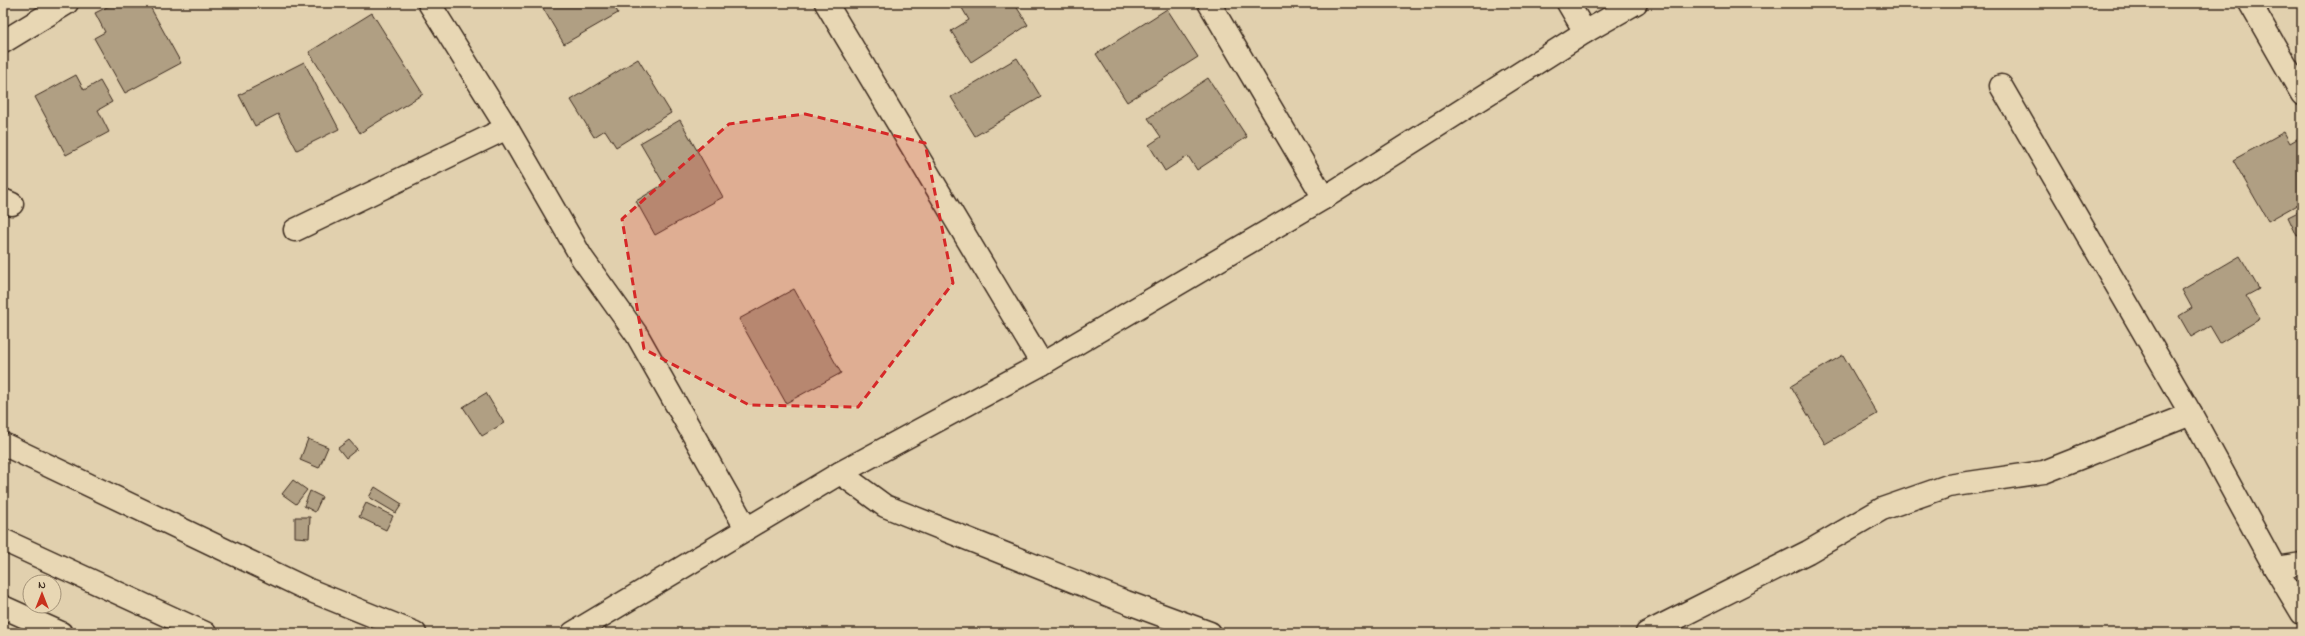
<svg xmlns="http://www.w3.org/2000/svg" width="2305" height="636" viewBox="0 0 2305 636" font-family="'Indie Flower',sans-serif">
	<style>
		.building { fill: #b09f83; stroke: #3b2a1e }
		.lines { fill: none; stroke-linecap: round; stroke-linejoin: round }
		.minor-casing { stroke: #3b2a1e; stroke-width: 25 }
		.primary-casing { stroke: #3b2a1e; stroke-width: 25 }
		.minor { stroke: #e8d7b4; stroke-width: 22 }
		.primary { stroke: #e8d7b4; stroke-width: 22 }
		.marked { fill: #d62828; fill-opacity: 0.2; stroke: #d62828; stroke-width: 3; stroke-dasharray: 8 5; stroke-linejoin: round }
	</style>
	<rect width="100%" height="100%" fill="#e1d0ae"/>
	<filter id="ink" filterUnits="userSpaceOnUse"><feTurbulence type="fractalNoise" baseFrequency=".025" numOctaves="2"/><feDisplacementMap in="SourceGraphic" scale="8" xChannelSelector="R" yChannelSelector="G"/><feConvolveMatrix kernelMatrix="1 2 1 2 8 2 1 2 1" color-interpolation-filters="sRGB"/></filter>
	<g filter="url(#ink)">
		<!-- building -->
		<g class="building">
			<polygon points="115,3 148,3 181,63 125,93 94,38 105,32 95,13"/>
			<polygon points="540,3 613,3 618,13 564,44"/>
			<polygon points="959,3 1014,3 1028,25 971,62 951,31 969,20"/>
			<polygon points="1167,9 1198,57 1127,102 1096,54"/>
			<polygon points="372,13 423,94 360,133 309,52"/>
			<polygon points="1017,58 1041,97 975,136 951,97"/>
			<polygon points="638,59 671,113 616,147 605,130 594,137 571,100"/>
			<polygon points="304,62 339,129 297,150 278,114 255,126 239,95"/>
			<polygon points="76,75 84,90 100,81 112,102 98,110 109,132 66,155 35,97"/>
			<polygon points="1208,78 1247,137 1197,170 1188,156 1165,171 1149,145 1161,137 1148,118"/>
			<polygon points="680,120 723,197 655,235 636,201 664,184 640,143"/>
			<polygon points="2284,132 2290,143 2302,136 2302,202 2268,221 2233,160"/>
			<polygon points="2302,210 2302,234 2297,236 2288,217"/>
			<polygon points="2240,256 2259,289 2246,296 2260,319 2220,343 2210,326 2191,337 2179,316 2192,308 2182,290"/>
			<polygon points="794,289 841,373 786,403 739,319"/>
			<polygon points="1843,355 1877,414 1825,444 1791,386"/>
			<polygon points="486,393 504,423 482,436 463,407"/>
			<polygon points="308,439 328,447 319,468 300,460"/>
			<polygon points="349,440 357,449 346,458 338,448"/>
			<polygon points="293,480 307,490 296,504 282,494"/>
			<polygon points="375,487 402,504 396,513 369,497"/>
			<polygon points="310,491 322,497 315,512 304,506"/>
			<polygon points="366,503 393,516 386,530 359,517"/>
			<polygon points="295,517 310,517 309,538 295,537"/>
		</g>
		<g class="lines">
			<!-- minor casing -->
			<g class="minor-casing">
				<g id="minor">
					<polyline points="429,3 507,128 582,258 637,335 746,528"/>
					<polyline points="826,3 1042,364"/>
					<polyline points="1209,3 1324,198"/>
					<polyline points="1568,3 1585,32"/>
					<polyline points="2250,3 2302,94"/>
					<polyline points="3,42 67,3"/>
					<polyline points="2001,86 2191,414 2275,568 2302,613"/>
					<polyline points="3,200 12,204"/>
					<polyline points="295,230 507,128"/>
					<polyline points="3,444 309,590 415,633"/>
					<polyline points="840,473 885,506 1126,602 1210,633"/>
					<polyline points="2275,568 2302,564"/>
					<polyline points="573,633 840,473 1042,364 1324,198 1585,32 1636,3"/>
					<polyline points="1647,633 1808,552 1882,509 1948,486 2044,472 2191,414"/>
				</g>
			</g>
			<!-- primary casing -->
			<g class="primary-casing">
				<g id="primary">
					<polyline points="3,540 205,633"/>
					<polyline points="3,607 61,633"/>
				</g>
			</g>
			<!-- minor -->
			<use href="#minor" class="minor"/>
			<!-- primary -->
			<use href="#primary" class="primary"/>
		</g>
	</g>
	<!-- marked area -->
	<path class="marked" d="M805,114L925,143L953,283L858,407L749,405L644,349L622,219L729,124Z"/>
	<!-- margin -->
	<rect width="2305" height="636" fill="none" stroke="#e8d7b4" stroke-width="16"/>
	<rect x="8" y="8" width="2289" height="620" fill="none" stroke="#3b2a1e" stroke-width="1.5" filter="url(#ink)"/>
	<!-- north arrow -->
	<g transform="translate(42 594)"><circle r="19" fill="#e8d7b4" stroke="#a39278"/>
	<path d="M0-3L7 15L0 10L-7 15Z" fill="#c8321e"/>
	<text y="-6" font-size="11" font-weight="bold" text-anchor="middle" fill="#3b2a1e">N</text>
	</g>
</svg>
